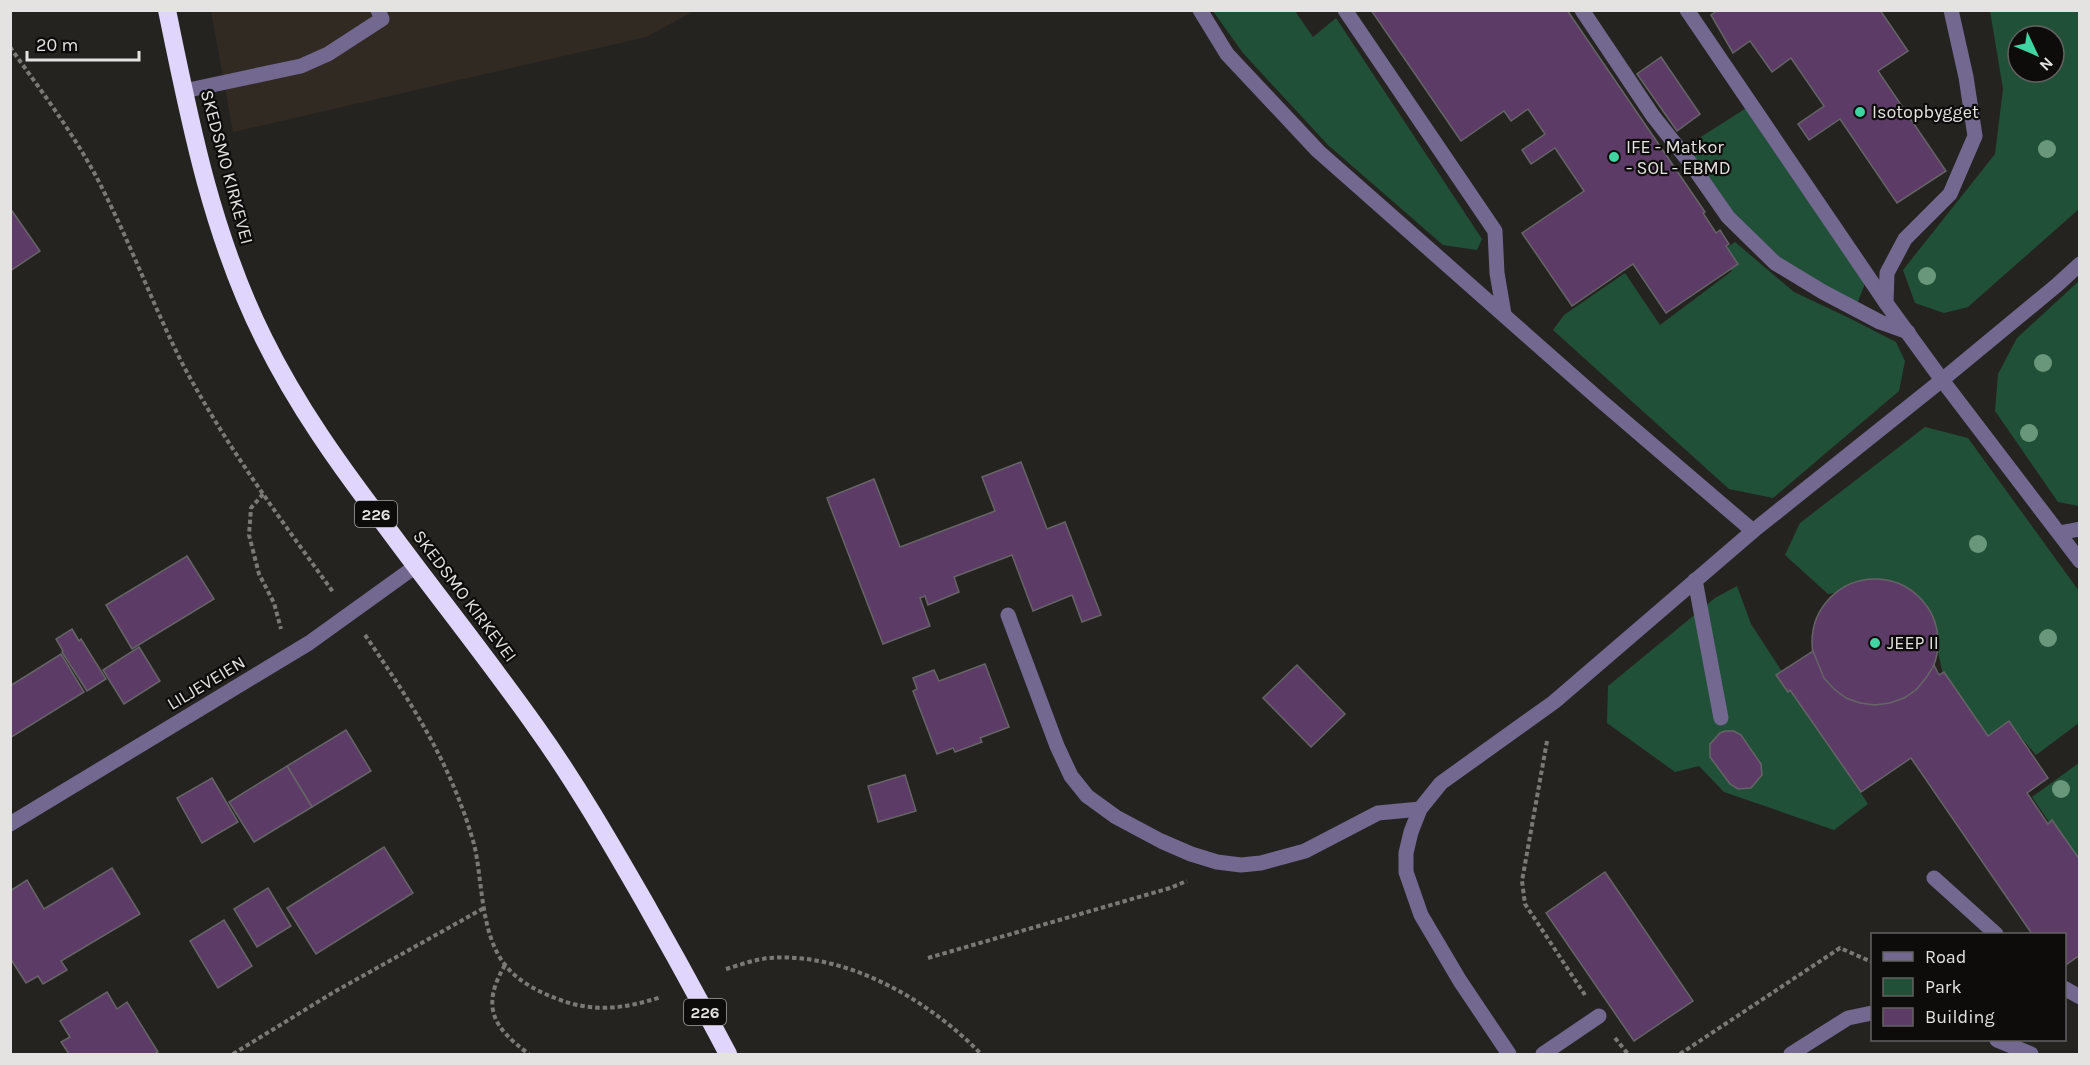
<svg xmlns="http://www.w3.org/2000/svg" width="2090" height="1065" viewBox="0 0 2090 1065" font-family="Karla,sans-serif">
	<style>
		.built { fill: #312a23 }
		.green { fill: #215038; fill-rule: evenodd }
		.building { fill: #5c3c66; stroke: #666467; stroke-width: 1.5 }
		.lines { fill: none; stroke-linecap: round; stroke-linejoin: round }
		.path { stroke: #7b7976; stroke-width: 4; stroke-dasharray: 4.5 3; stroke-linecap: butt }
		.minor { stroke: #736890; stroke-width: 15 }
		.highway { stroke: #dfd5fd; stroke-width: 18 }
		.tree { fill: #69977b }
		.poi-dot { fill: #40d4a2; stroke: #0d0c0b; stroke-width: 2 }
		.labels { text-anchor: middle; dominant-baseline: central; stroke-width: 4.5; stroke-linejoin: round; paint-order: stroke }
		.shield { fill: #0d0c0b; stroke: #a4a2a1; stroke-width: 1.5 }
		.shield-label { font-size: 16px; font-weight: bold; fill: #e5e3e1 }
		.poi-label { font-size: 18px; fill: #e5e3e1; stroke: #0d0c0b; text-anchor: start }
		.street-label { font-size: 18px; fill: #e5e3e1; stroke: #0d0c0b }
	</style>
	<rect width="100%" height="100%" fill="#252320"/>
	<!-- built -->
	<polygon class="built" points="211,11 694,11 646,37 233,132"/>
	<!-- green -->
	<g class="green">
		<polygon points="1213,11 1295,11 1313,37 1336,18 1482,239 1477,250 1443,245 1328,145 1243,53"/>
		<path d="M1990,11H2079V209L1968,307L1944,313L1915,303L1903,270L1995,154L2003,89ZM2018,36H2054V72H2018Z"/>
		<polygon points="1751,105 1868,276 1855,309 1775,263 1691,164 1690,144"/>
		<polygon points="1735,242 1794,292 1847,317 1896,342 1905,361 1899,391 1773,498 1729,489 1553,330 1564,315 1625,273 1660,325 1732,271 1720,252"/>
		<polygon points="2079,281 2079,506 2058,502 1995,411 1998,374 2017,338"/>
		<polygon points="1925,427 1968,438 2079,591 2079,723 2036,755 2013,728 1993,743 1943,675 1930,614 1894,583 1828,594 1785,555 1800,523"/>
		<polygon points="1737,586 1751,624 1868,804 1834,830 1724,792 1699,766 1675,772 1607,723 1608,686 1715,598"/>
		<polygon points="2079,763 2079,866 2032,797"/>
	</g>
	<!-- building -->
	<g class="building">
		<polygon points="1371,10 1567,10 1705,212 1703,213 1716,233 1720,230 1729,244 1726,246 1738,264 1666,313 1633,264 1572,306 1522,233 1584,191 1555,148 1531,164 1522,150 1545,134 1528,109 1511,121 1504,111 1461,141"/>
		<polygon points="1718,10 1880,10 1908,51 1878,71 1946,171 1897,203 1840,119 1809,140 1798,124 1824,106 1791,58 1772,72 1750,41 1733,53 1711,15"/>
		<polygon points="1661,57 1700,114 1677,131 1637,74"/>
		<polygon points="10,208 40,251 10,271"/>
		<polygon points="1021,462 1047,529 1065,522 1101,615 1082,622 1072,595 1033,611 1012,555 954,577 959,592 928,605 925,596 920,598 930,626 883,644 827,498 874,479 900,547 995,511 982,477"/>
		<polygon points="187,556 214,599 132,649 106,605"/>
		<circle cx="1875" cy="642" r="63"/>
		<polygon points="72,629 79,641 81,639 106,679 87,691 62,652 63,651 56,639"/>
		<polygon points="139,647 160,681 124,704 103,670"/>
		<polygon points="1813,651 1824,678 1834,689 1846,698 1860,703 1875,705 1890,703 1904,698 1916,690 1926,678 1934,665 1939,675 1944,672 1988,736 2009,721 2048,778 2027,793 2048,824 2052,820 2080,860 2080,955 2064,966 2064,934 2032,934 1911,758 1861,792 1790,690 1788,692 1776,675"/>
		<polygon points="61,654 84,692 10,738 10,686"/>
		<polygon points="985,664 1009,727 980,738 982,742 955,752 953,748 937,754 913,691 917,689 913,678 934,670 939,681"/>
		<polygon points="1297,665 1345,714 1311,747 1263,698"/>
		<polygon points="346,730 371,771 312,807 287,766"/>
		<polygon points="1725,731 1734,731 1741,735 1761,764 1762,775 1751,788 1738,789 1730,784 1710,757 1710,744 1720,733"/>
		<polygon points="287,766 312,807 254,842 229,802"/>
		<polygon points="905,775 916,811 878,822 868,786"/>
		<polygon points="212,778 238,822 202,843 177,798"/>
		<polygon points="384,847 413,893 316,954 287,908"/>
		<polygon points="112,868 140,914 61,961 67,970 43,984 38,976 26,983 10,958 10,891 27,880 44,909"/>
		<polygon points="1605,872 1693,1001 1634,1041 1546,913"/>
		<polygon points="268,888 291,926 257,947 234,909"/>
		<polygon points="224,920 252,966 218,988 190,941"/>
		<polygon points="107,992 117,1009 127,1002 158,1052 154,1054 69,1054 61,1042 70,1037 60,1021"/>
	</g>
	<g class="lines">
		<!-- path -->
		<g class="path">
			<path d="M10,47C44,95 81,143 106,196C133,250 154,307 181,361C224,443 279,517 333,592"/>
			<polyline points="263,494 251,508 249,535 259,574 274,603 281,629"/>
			<path d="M365,635C402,689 438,743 461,805C466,817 470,831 474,844C483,881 480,935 506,966C518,981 537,991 555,998C592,1013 624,1009 661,997"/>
			<polyline points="1547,741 1522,881 1525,904 1585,995"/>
			<polyline points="928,958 1170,888 1187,881"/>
			<path d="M505,965C481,1006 492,1027 529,1054"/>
			<path d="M726,969C740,965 755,959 770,958C847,952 930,1001 981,1054"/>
			<polyline points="1615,1038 1628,1054"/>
			<polyline points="233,1054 334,992 484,908"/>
			<polyline points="1680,1054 1840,948 1872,962"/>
		</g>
		<!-- minor -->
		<g class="minor">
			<polyline points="1200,10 1227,54 1318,151 1600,400 1753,531"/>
			<polyline points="1345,10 1495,231 1497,273 1504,314"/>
			<polyline points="1582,10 1653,116 1691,164 1728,217 1775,263 1823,292 1880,322 1908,332"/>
			<polyline points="1687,10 1886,303 1942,380 2080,561"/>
			<polyline points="184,91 301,66 328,54 382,19 378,10"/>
			<polyline points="1886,303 1887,273 1905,239 1950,194 1975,136 1966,77 1951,10"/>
			<polyline points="2059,533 2080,529"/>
			<polyline points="1695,580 1721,718"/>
			<polyline points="1008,615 1057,746 1071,776 1087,796 1116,817 1161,841 1191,854 1217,862 1241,865 1261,863 1305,851 1378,813 1420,809"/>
			<polyline points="10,824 309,643 416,566"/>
			<polyline points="1934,878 1996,934"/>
			<polyline points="2064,988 2080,997"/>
			<polyline points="1997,1040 2031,1054"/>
			<polyline points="1509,1054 1460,981 1421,915 1406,872 1406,853 1411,832 1420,809 1441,783 1554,702 1753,531 1942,380 2057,285 2080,264"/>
			<polyline points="1543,1054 1599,1016"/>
			<polyline points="1791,1054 1848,1018 1872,1013"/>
		</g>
		<!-- highway -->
		<path class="highway" d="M167,10C190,123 212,235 264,339C297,406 340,466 385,525C435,593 488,659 536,727C576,783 610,842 644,901C673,952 701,1003 728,1054"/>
	</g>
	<!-- trees -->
	<g class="tree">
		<circle cx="2047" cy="149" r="9"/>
		<circle cx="1927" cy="276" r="9"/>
		<circle cx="2043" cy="363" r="9"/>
		<circle cx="2029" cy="433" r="9"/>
		<circle cx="1978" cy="544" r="9"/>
		<circle cx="2048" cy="638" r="9"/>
		<circle cx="2061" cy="789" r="9"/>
	</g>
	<!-- markers -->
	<g class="poi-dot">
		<circle cx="1860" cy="112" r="6"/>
		<circle cx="1614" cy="157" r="6"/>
		<circle cx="1875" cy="643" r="6"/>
	</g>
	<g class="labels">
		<!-- shield labels -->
		<g class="shield">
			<rect x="355" y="501" width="42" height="26" rx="4.5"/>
			<rect x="684" y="999" width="42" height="26" rx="4.5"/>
		</g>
		<g class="shield-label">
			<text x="376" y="514">226</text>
			<text x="705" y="1012">226</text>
		</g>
		<!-- poi labels -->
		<g class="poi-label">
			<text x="1872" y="112">Isotopbygget</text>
			<text x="1626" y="147">IFE - Matkor<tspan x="1626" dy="21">- SOL - EBMD</tspan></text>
			<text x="1887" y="643">JEEP II</text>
		</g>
		<!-- street labels -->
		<g class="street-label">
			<text transform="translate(227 167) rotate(75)">SKEDSMO KIRKEVEI</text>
			<text transform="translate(465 596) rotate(53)">SKEDSMO KIRKEVEI</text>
			<text transform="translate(206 683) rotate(-31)">LILJEVEIEN</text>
		</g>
	</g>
	<!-- border -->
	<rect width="2090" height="1065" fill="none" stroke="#e5e3e1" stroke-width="24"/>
	<!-- legend -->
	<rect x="1871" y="933" width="195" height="108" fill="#0d0c0b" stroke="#636261" stroke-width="1.5"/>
	<rect x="1883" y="952" width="30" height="9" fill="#736890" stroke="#636261" stroke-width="1.5"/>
	<text x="1925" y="963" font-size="18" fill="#e5e3e1">Road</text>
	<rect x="1883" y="978" width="30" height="18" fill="#215038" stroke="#636261" stroke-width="1.5"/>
	<text x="1925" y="993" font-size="18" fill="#e5e3e1">Park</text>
	<rect x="1883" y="1008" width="30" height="18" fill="#5c3c66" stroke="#636261" stroke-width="1.5"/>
	<text x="1925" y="1023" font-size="18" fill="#e5e3e1">Building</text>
	<!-- north arrow -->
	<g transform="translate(2036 54) rotate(134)"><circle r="28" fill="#0d0c0b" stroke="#636261" stroke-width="1.5"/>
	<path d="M0-4.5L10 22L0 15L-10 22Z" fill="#40d4a2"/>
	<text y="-9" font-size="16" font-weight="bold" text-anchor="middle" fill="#e5e3e1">N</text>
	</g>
	<!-- scale -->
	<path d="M27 51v9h112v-9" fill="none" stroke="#e5e3e1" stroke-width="3"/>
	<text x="36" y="51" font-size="18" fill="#e5e3e1" stroke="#0d0c0b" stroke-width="4.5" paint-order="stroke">20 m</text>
</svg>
